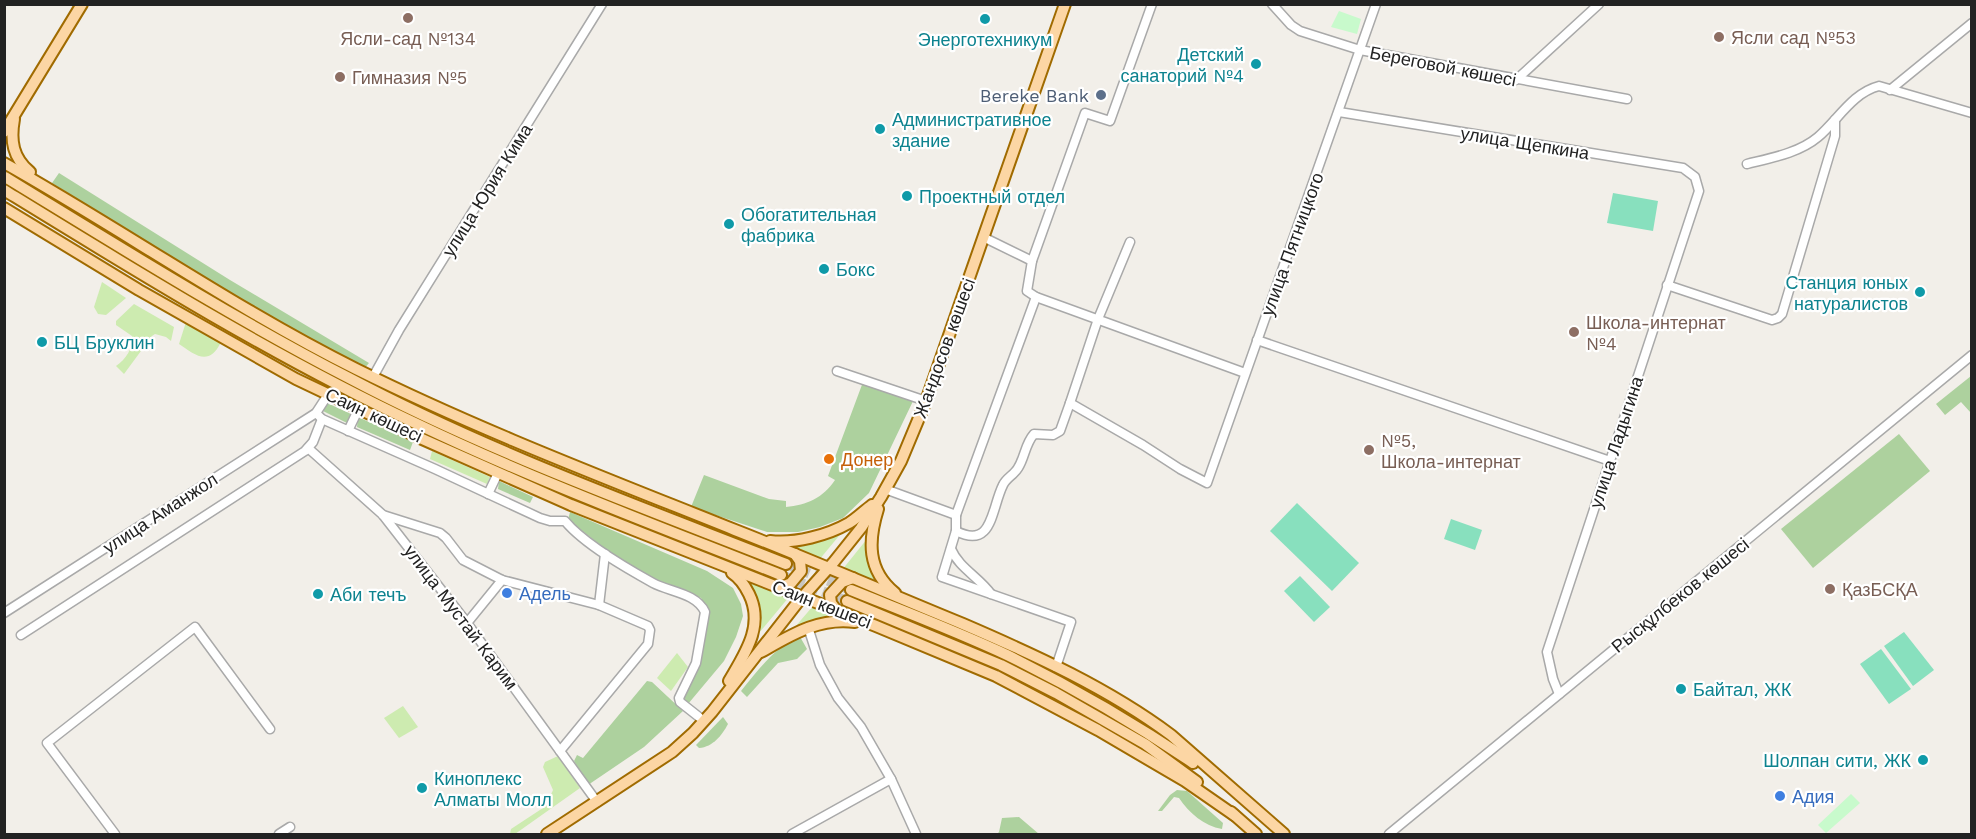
<svg xmlns="http://www.w3.org/2000/svg" width="1976" height="839" viewBox="0 0 1976 839" font-family="'Work Sans',sans-serif">
	<style>
		.grass { fill: #cdebb0 }
		.forest { fill: #add19e }
		.park { fill: #c8facc }
		.pitch { fill: #88e0be }
		.lines { fill: none; stroke-linecap: round; stroke-linejoin: round }
		.major-tunnel { stroke: #c8c6c1; stroke-width: 10; stroke-dasharray: 10 5; stroke-linecap: butt }
		.minor-casing { stroke: #a9a9a9; stroke-width: 11 }
		.major-casing { stroke: #a06b00; stroke-width: 14 }
		.minor { stroke: #fff; stroke-width: 8 }
		.major { stroke: #fcd6a4; stroke-width: 10 }
		.education-dot { fill: #8d6e63; stroke: #fff; stroke-width: 2 }
		.culture-dot { fill: #0f9aa8; stroke: #fff; stroke-width: 2 }
		.service-dot { fill: #5c6f8a; stroke: #fff; stroke-width: 2 }
		.food-dot { fill: #e8710a; stroke: #fff; stroke-width: 2 }
		.shop-dot { fill: #3f7fe0; stroke: #fff; stroke-width: 2 }
		.labels { text-anchor: middle; dominant-baseline: central; stroke-width: 4.5; stroke-linejoin: round; paint-order: stroke }
		.education-label { font-size: 18px; fill: #785e54; stroke: #fff; text-anchor: start }
		.culture-label { font-size: 18px; fill: #0d838f; stroke: #fff; text-anchor: start }
		.street-label { font-size: 18px; fill: #222; stroke: #fff }
		.service-label { font-size: 18px; fill: #4e5e75; stroke: #fff; text-anchor: end }
		.food-label { font-size: 18px; fill: #c56008; stroke: #fff; text-anchor: start }
		.shop-label { font-size: 18px; fill: #366cbe; stroke: #fff; text-anchor: start }
	</style>
	<rect width="100%" height="100%" fill="#f2efe9"/>
	<!-- grass -->
	<g class="grass">
		<polygon points="102,282 126,298 106,315 98,314 94,307"/>
		<path d="M134,304L174,327L171,341L166,337L155,334L152,336L124,374L116,366C126,359 133,349 132,336L116,325V321Z"/>
		<path d="M186,322L221,342C209,367 195,355 179,344Z"/>
		<polygon points="432,451 490,477 487,484 430,459"/>
		<polygon points="843,531 819,560 782,545"/>
		<polygon points="867,539 880,585 842,570"/>
		<path d="M748,580L789,597L759,633C763,614 757,597 748,580Z"/>
		<polygon points="813,606 838,616 827,616 795,627"/>
		<polygon points="677,653 688,667 671,691 657,678"/>
		<polygon points="403,706 418,727 399,738 384,718"/>
		<polygon points="558,756 580,788 515,834 510,834 511,829 546,806 553,790 543,767 545,762"/>
	</g>
	<!-- forest -->
	<g class="forest">
		<polygon points="59,173 230,280 369,363 363,370 227,293 52,183"/>
		<polygon points="1971,376 1971,413 1961,402 1945,415 1936,404"/>
		<path d="M863,382L914,399L869,493L843,518L820,527L798,532H767L691,507L704,475L769,499L786,501V507C807,505 823,498 835,480L828,476Z"/>
		<polygon points="325,402 351,414 347,423 319,409"/>
		<polygon points="358,417 413,442 410,450 357,427"/>
		<polygon points="1899,434 1930,471 1813,568 1781,529"/>
		<polygon points="499,481 533,497 530,503 498,489"/>
		<polygon points="570,512 707,571 733,588 741,604 743,616 736,637 724,661 688,704 683,697 694,677 700,659 709,618 701,598 651,578 608,551 568,520"/>
		<path d="M799,635L807,649L797,659L778,663L747,697L741,691C760,668 773,650 799,635Z"/>
		<polygon points="647,681 652,682 683,711 644,747 588,785 574,761 577,755 583,758"/>
		<path d="M723,717L728,724C722,735 713,747 699,748L696,745Z"/>
		<path d="M1177,790L1187,791L1223,823L1222,829C1204,826 1189,813 1179,798L1174,797L1162,811H1158L1170,795Z"/>
		<polygon points="1019,817 1039,834 997,834 999,832 1002,818"/>
	</g>
	<!-- park -->
	<g class="park">
		<polygon points="1339,11 1361,19 1357,34 1331,27"/>
		<polygon points="1851,794 1860,803 1826,833 1818,825"/>
	</g>
	<!-- pitch -->
	<g class="pitch">
		<polygon points="1613,193 1658,201 1653,231 1607,223"/>
		<polygon points="1297,503 1359,563 1332,591 1270,531"/>
		<polygon points="1451,519 1482,530 1475,550 1444,539"/>
		<polygon points="1300,576 1330,607 1314,622 1284,591"/>
		<polygon points="1904,632 1934,670 1913,686 1884,646"/>
		<polygon points="1881,649 1911,689 1889,704 1860,664"/>
	</g>
	<g class="lines">
		<!-- major-tunnel -->
		<g class="major-tunnel">
			<polyline points="786,564 851,590"/>
			<polyline points="781,575 847,601"/>
		</g>
		<!-- minor casing -->
		<g class="minor-casing">
			<g id="minor">
				<polyline points="1152,4 1110,121 1085,113 1032,261 1027,291 1036,297 1245,373"/>
				<polyline points="1272,4 1291,25 1300,31 1360,50 1627,99"/>
				<polyline points="1516,80 1599,4"/>
				<polyline points="1890,90 1972,23"/>
				<polyline points="1339,112 1683,168 1695,177 1699,191 1547,652 1553,679 1559,694"/>
				<path d="M1747,164C1771,158 1799,153 1818,137C1838,120 1852,93 1879,86L1972,113"/>
				<polyline points="983,237 1032,261"/>
				<polyline points="1130,242 1098,319 1070,403 1143,445 1180,469 1207,483 1376,4"/>
				<polyline points="1667,285 1772,320 1778,318 1782,314 1835,136 1835,120"/>
				<polyline points="1257,340 1610,461"/>
				<polyline points="837,371 926,401"/>
				<polyline points="373,377 399,330 602,4"/>
				<path d="M316,413L322,419L435,469L540,518L550,521H565C584,544 626,568 653,583C670,592 696,593 705,612L696,663L679,698L680,702L699,717"/>
				<polyline points="348,431 359,408"/>
				<polyline points="308,448 383,515 467,623 597,802"/>
				<polyline points="885,489 956,515 1036,297"/>
				<polyline points="488,494 498,473"/>
				<polyline points="383,515 440,533 446,538 463,560 502,580 599,605 648,626 650,630 648,644 560,751"/>
				<polyline points="956,515 956,531 942,577 1071,622 1056,667"/>
				<path d="M956,531C993,550 991,509 1003,485C1006,478 1014,475 1018,468C1025,457 1025,444 1034,434L1053,435L1060,431L1070,403"/>
				<path d="M951,549C959,568 979,577 991,594"/>
				<polyline points="599,605 605,554"/>
				<polyline points="4,613 316,413 329,393"/>
				<polyline points="467,623 502,580"/>
				<polyline points="808,627 820,665 838,698 861,727 891,779 916,834"/>
				<polyline points="21,635 305,451 313,442 322,419"/>
				<polyline points="115,834 47,743 195,627 270,729"/>
				<polyline points="279,834 290,827"/>
				<polyline points="792,834 891,779"/>
				<polyline points="1389,834 1972,355"/>
			</g>
		</g>
		<!-- major casing -->
		<g class="major-casing">
			<g id="major">
				<path d="M14,119C10,141 13,158 30,172"/>
				<polyline points="4,132 82,4"/>
				<path d="M4,163C123,230 234,308 356,369C479,430 608,479 735,530C812,560 887,593 963,624C1035,655 1108,688 1171,735L1284,834"/>
				<path d="M5,177C118,246 231,317 349,378C489,452 639,506 786,564"/>
				<path d="M4,190C139,273 273,356 415,423C534,480 658,526 781,575"/>
				<polyline points="4,208 139,290 296,379 420,438 571,505 876,626 996,676 1098,730 1185,781 1234,815"/>
				<path d="M878,509C868,541 867,570 895,593"/>
				<path d="M770,541C795,544 828,535 849,523C857,518 864,511 872,505"/>
				<polyline points="779,588 791,583 801,571 800,561 795,554"/>
				<path d="M851,590C903,611 956,631 1007,655C1072,687 1134,723 1193,763"/>
				<polyline points="847,601 1001,665 1056,693 1145,744 1197,782"/>
				<polyline points="836,610 831,603 830,595 842,582 853,578"/>
				<path d="M761,652C791,635 819,617 855,622"/>
				<path d="M729,681C744,655 765,626 749,594C745,586 740,578 732,573"/>
				<polyline points="1231,812 1256,834"/>
				<polyline points="547,834 672,752 693,733 712,712 798,602 833,563 861,528 881,497 901,461 926,401 1065,4"/>
			</g>
		</g>
		<!-- minor -->
		<use href="#minor" class="minor"/>
		<!-- major -->
		<use href="#major" class="major"/>
	</g>
	<!-- markers -->
	<g class="education-dot">
		<circle cx="408" cy="18" r="6"/>
		<circle cx="1719" cy="37" r="6"/>
		<circle cx="340" cy="77" r="6"/>
		<circle cx="1574" cy="332" r="6"/>
		<circle cx="1369" cy="450" r="6"/>
		<circle cx="1830" cy="589" r="6"/>
	</g>
	<g class="culture-dot">
		<circle cx="985" cy="19" r="6"/>
		<circle cx="1256" cy="64" r="6"/>
		<circle cx="880" cy="129" r="6"/>
		<circle cx="907" cy="196" r="6"/>
		<circle cx="729" cy="224" r="6"/>
		<circle cx="824" cy="269" r="6"/>
		<circle cx="1920" cy="292" r="6"/>
		<circle cx="42" cy="342" r="6"/>
		<circle cx="318" cy="594" r="6"/>
		<circle cx="1681" cy="689" r="6"/>
		<circle cx="1923" cy="760" r="6"/>
		<circle cx="422" cy="788" r="6"/>
	</g>
	<circle class="service-dot" cx="1101" cy="95" r="6"/>
	<circle class="food-dot" cx="829" cy="459" r="6"/>
	<g class="shop-dot">
		<circle cx="507" cy="593" r="6"/>
		<circle cx="1780" cy="796" r="6"/>
	</g>
	<g class="labels">
		<!-- education labels -->
		<g class="education-label">
			<text x="1731" y="37">Ясли сад №53</text>
			<text x="408" y="38" text-anchor="middle">Ясли-сад №134</text>
			<text x="352" y="77">Гимназия №5</text>
			<text x="1586" y="322">Школа-интернат<tspan x="1586" dy="21">№4</tspan></text>
			<text x="1381" y="440">№5,<tspan x="1381" dy="21">Школа-интернат</tspan></text>
			<text x="1842" y="589">ҚазБСҚА</text>
		</g>
		<!-- culture labels -->
		<g class="culture-label">
			<text x="985" y="39" text-anchor="middle">Энерготехникум</text>
			<text x="1244" y="54" text-anchor="end">Детский<tspan x="1244" dy="21">санаторий №4</tspan></text>
			<text x="892" y="119">Административное<tspan x="892" dy="21">здание</tspan></text>
			<text x="919" y="196">Проектный отдел</text>
			<text x="741" y="214">Обогатительная<tspan x="741" dy="21">фабрика</tspan></text>
			<text x="836" y="269">Бокс</text>
			<text x="1908" y="282" text-anchor="end">Станция юных<tspan x="1908" dy="21">натуралистов</tspan></text>
			<text x="54" y="342">БЦ Бруклин</text>
			<text x="330" y="594">Аби течъ</text>
			<text x="1693" y="689">Байтал, ЖК</text>
			<text x="1911" y="760" text-anchor="end">Шолпан сити, ЖК</text>
			<text x="434" y="778">Киноплекс<tspan x="434" dy="21">Алматы Молл</tspan></text>
		</g>
		<!-- street labels -->
		<g class="street-label">
			<text transform="translate(1443 66) rotate(11)">Береговой көшесі</text>
			<text transform="translate(1525 143) rotate(9)">улица Щепкина</text>
			<text transform="translate(487 190) rotate(-58)">улица Юрия Кима</text>
			<text transform="translate(1292 244) rotate(-70)">улица Пятницкого</text>
			<text transform="translate(944 348) rotate(-70)">Жандосов көшесі</text>
			<text transform="translate(374 415) rotate(25)">Саин көшесі</text>
			<text transform="translate(1616 442) rotate(-72)">улица Ладыгина</text>
			<text transform="translate(160 513) rotate(-33)">улица Аманжол</text>
			<text transform="translate(1680 595) rotate(-39)">Рысқұлбеков көшесі</text>
			<text transform="translate(822 604) rotate(21)">Саин көшесі</text>
			<text transform="translate(461 617) rotate(53)">улица Мустай Карим</text>
		</g>
		<!-- service labels -->
		<g class="service-label">
			<text x="1089" y="95">Bereke Bank</text>
		</g>
		<!-- food labels -->
		<g class="food-label">
			<text x="841" y="459">Донер</text>
		</g>
		<!-- shop labels -->
		<g class="shop-label">
			<text x="519" y="593">Адель</text>
			<text x="1792" y="796">Адия</text>
		</g>
	</g>
	<!-- border -->
	<rect width="1976" height="839" fill="none" stroke="#222222" stroke-width="12"/>
</svg>
